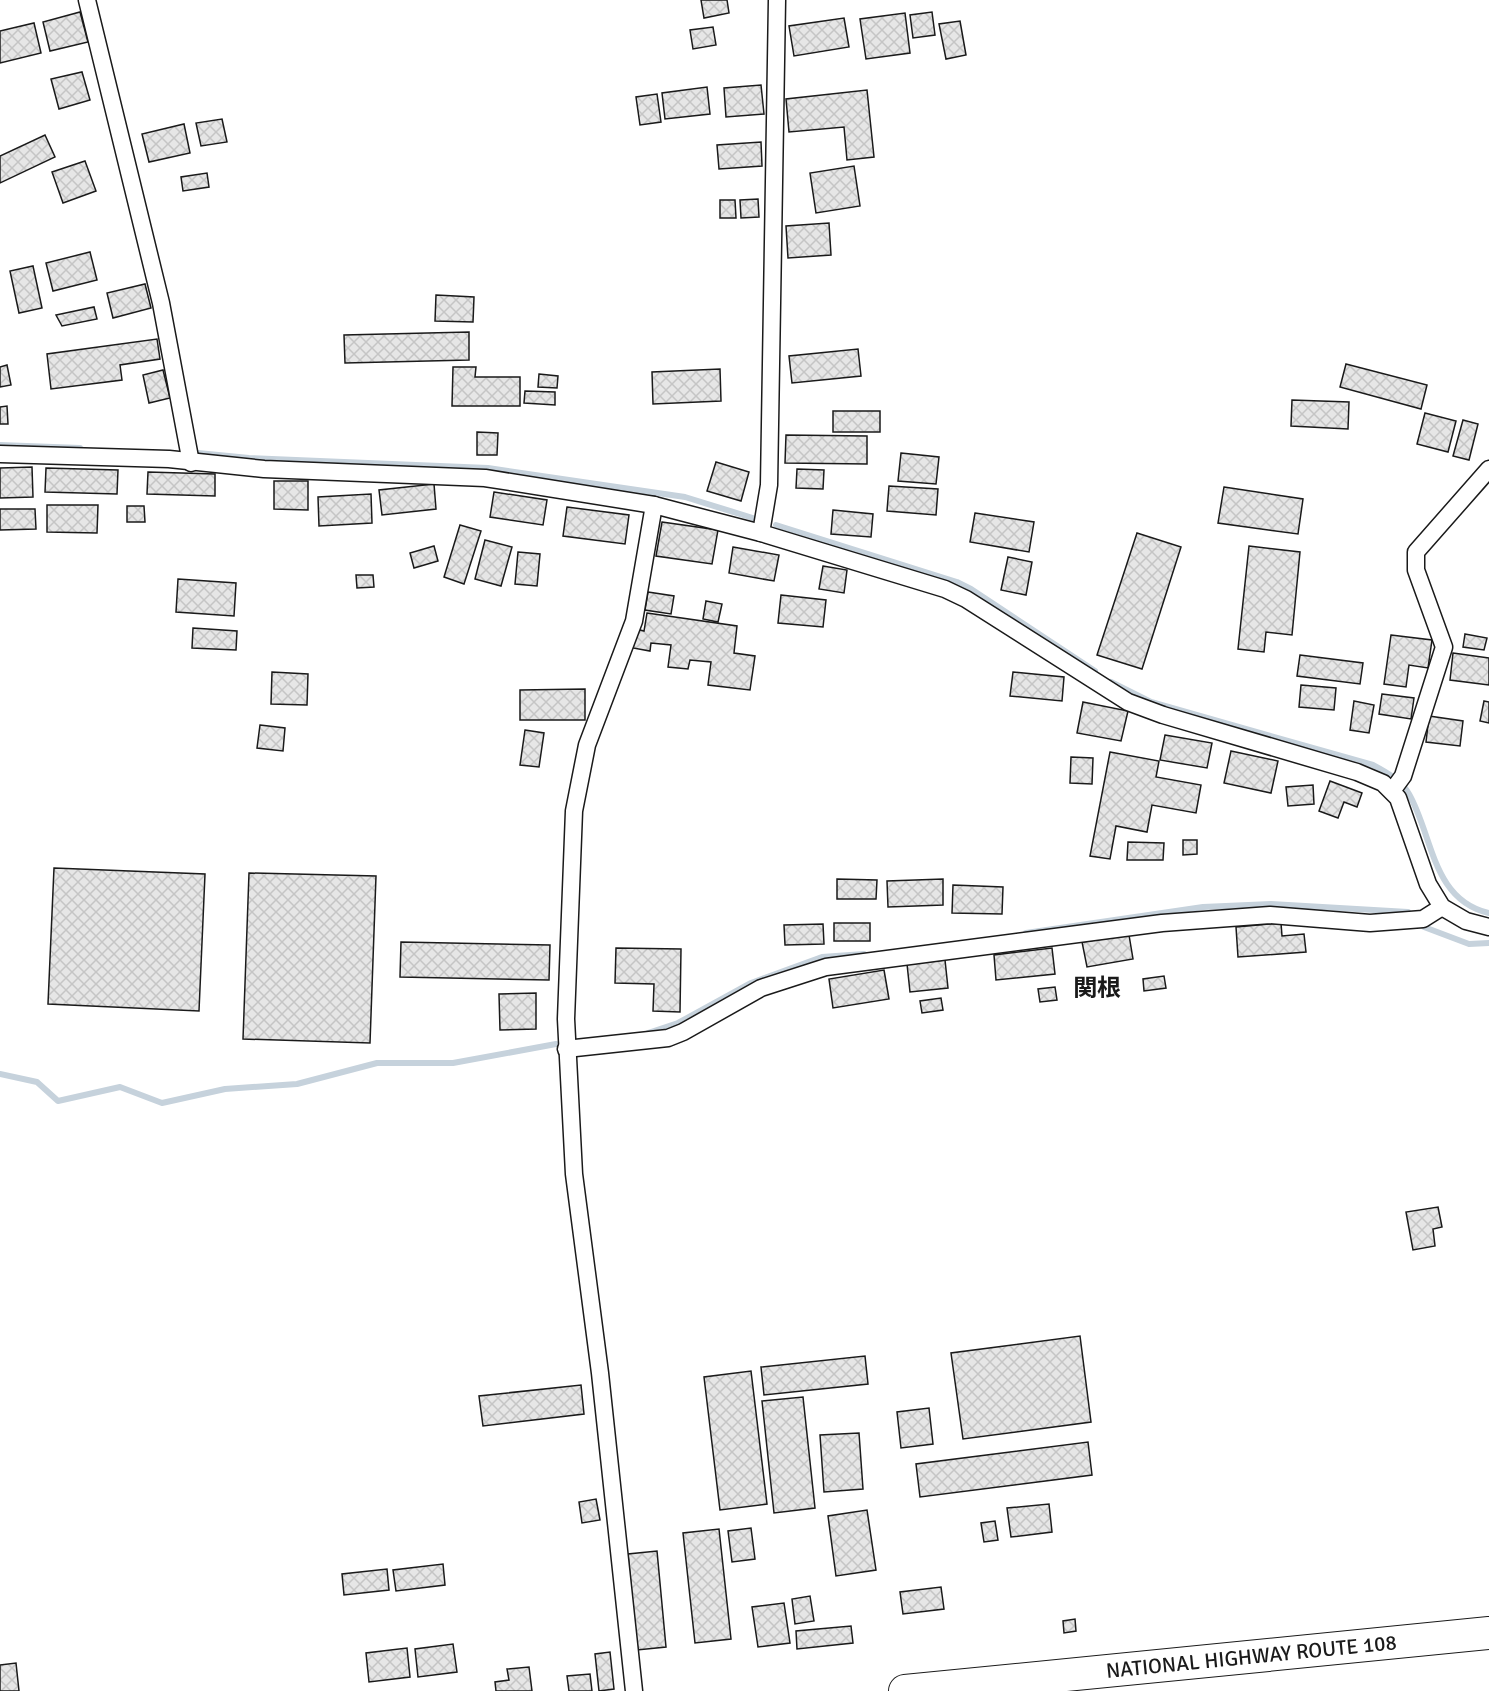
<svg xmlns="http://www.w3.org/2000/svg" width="1489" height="1691" viewBox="0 0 1489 1691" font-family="Signika,'Noto Sans JP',sans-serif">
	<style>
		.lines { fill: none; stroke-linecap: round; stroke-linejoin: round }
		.stream { stroke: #c6d2dc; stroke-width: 6 }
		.building { fill: url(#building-cross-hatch); stroke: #1a1a1a; stroke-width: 1.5 }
		.street-casing { stroke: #1a1a1a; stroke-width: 19 }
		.highway-casing { stroke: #1a1a1a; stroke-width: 34 }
		.street { stroke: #fff; stroke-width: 16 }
		.highway { stroke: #fff; stroke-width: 32 }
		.labels { text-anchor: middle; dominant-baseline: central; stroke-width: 4.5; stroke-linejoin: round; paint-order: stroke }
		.street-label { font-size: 21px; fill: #1a1a1a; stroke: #fff }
		.quarter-label { font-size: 24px; font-weight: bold; fill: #1a1a1a; stroke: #fff }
	</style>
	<defs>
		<pattern id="building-cross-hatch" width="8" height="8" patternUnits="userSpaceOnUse" patternTransform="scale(1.5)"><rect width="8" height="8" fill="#e6e6e6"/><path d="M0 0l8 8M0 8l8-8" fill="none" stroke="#c5c5c5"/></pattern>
	</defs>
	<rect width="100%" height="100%" fill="#fff"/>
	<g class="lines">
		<!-- stream -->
		<g class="stream">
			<polyline points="0,445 80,448"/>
			<polyline points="198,453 249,458 488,468 685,497 756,519"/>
			<polyline points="776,525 957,582 971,589 1095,671"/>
			<path d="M1111,682L1151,702L1373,765C1386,772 1401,780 1409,794C1433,836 1432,900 1489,913"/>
			<polyline points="1424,927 1469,944 1489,943"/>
			<polyline points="1026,933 1203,907 1271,904 1408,912"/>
			<polyline points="648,1033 678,1023 751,983 822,957 864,954"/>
			<polyline points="0,1074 37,1082 58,1101 120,1087 162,1103 225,1089 297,1084 377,1063 453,1063 556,1044"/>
		</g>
	</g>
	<!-- building -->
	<g class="building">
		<polygon points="701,0 727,0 729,13 704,18"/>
		<polygon points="80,12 88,42 50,51 43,22"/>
		<polygon points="932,12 935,35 913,38 910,15"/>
		<polygon points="905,13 910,53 866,59 860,19"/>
		<polygon points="844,18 849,47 794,56 789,26"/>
		<polygon points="960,21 966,55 946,59 939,24"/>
		<polygon points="34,23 41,53 0,63 0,31"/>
		<polygon points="713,27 716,45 693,49 690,30"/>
		<polygon points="82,72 90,100 59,109 51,79"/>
		<polygon points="761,85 764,114 726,117 724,88"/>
		<polygon points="707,87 710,114 665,119 662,93"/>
		<polygon points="867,90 874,157 847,160 844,127 789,132 786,99"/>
		<polygon points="657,94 661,122 640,125 636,97"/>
		<polygon points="222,119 227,142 201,146 196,123"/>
		<polygon points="184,124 190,153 149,162 142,134"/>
		<polygon points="45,135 55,157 0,183 0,156"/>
		<polygon points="761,142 762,166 719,169 717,145"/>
		<polygon points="85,161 96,191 63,203 52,172"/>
		<polygon points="854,166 860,206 816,213 810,173"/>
		<polygon points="207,173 209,187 183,191 181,177"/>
		<polygon points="758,199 759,217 741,218 740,200"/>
		<polygon points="720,200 735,200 736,218 720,218"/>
		<polygon points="829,223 831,255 788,258 786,226"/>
		<polygon points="90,252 97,280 53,291 46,263"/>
		<polygon points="33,266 42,308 19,313 10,271"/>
		<polygon points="145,284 151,308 113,318 107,293"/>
		<polygon points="436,295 474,297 473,322 435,321"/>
		<polygon points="94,307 97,319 62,326 56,315"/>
		<polygon points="469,332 469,360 345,363 344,335"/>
		<polygon points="157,339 160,359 120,365 122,380 51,389 47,354"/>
		<polygon points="858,349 861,376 792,383 789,356"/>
		<polygon points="1346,364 1427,385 1421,409 1340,387"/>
		<polygon points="7,365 11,385 0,387 0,367"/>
		<polygon points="453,367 476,367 475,377 520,377 520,406 452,406"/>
		<polygon points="720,369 721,401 653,404 652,372"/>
		<polygon points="163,370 170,398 149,403 143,375"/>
		<polygon points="539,374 558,376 557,388 538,387"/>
		<polygon points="525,391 555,392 555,405 524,403"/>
		<polygon points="1292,400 1349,402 1348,429 1291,426"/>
		<polygon points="7,406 8,424 0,424 0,407"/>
		<rect x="833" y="411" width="47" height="21"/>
		<polygon points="1425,413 1456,421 1448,452 1417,444"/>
		<polygon points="1463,420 1478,424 1469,460 1453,456"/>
		<polygon points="477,432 498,433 497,455 477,455"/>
		<polygon points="786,435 867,436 867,464 785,463"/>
		<polygon points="901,453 939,457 936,484 898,481"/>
		<polygon points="716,462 749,472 741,501 707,491"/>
		<polygon points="32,467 33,497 0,498 0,468"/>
		<polygon points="46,468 118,470 117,494 45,492"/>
		<polygon points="797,469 824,470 823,489 796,488"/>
		<polygon points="148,472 215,474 215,496 147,494"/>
		<polygon points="274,481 308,481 308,510 274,509"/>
		<polygon points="434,484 436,509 382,515 379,490"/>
		<polygon points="889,486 938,489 936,515 887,511"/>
		<polygon points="1224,487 1303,499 1298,534 1218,523"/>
		<polygon points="494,492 547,500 543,525 490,517"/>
		<polygon points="371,494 372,523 319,526 318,497"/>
		<polygon points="47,505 98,505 97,533 47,532"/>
		<polygon points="127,506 144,506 145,522 127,522"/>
		<polygon points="567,507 629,515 625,544 563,536"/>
		<polygon points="0,509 35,509 36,529 0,530"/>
		<polygon points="833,510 873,514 871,537 831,534"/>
		<polygon points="975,513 1034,522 1029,552 970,542"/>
		<polygon points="662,522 718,530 712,564 656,556"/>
		<polygon points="460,525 481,531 464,584 444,577"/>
		<polygon points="1137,533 1181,547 1142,669 1097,655"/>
		<polygon points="485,540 512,547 501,586 475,579"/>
		<polygon points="434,546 438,561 414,568 410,553"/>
		<polygon points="1249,546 1300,552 1292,635 1266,632 1264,652 1238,649"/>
		<polygon points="733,547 779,555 774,581 729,573"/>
		<polygon points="518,552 540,554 537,586 515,584"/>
		<polygon points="1008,557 1032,562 1026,595 1001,590"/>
		<polygon points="823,566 847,570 844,593 819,589"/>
		<polygon points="356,575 373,575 374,587 357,588"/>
		<polygon points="178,579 236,583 234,616 176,612"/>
		<polygon points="648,592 674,596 671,614 645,610"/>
		<polygon points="781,595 826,600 823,627 778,623"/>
		<polygon points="706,601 722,604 718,622 703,619"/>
		<polygon points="647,613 737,626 734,653 755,656 750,690 708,685 711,662 690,660 688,669 668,667 671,645 651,643 650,651 633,648 636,629 644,631"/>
		<polygon points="193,628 237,631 236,650 192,648"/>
		<polygon points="1465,634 1487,638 1484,650 1463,647"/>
		<polygon points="1391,635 1432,640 1428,668 1409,665 1406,687 1384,684"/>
		<polygon points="1453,653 1489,658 1489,685 1450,680"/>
		<polygon points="1300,655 1363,663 1360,684 1297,676"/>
		<polygon points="272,672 308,674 307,705 271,704"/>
		<polygon points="1013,672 1064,677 1062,701 1010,696"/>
		<polygon points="1301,685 1336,688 1334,710 1299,707"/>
		<polygon points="585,689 585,720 520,720 520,690"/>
		<polygon points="1382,694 1414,698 1411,719 1379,714"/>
		<polygon points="1354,701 1374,705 1369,733 1350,730"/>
		<polygon points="1484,701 1489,702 1489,723 1480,721"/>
		<polygon points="1083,702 1128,711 1121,741 1077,733"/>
		<polygon points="1429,716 1463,721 1460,746 1426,742"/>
		<polygon points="260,725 285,728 283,751 257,748"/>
		<polygon points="525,730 544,733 539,767 520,765"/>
		<polygon points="1165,735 1212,743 1207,768 1160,760"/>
		<polygon points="1231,751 1278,761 1271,793 1224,783"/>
		<polygon points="1110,752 1159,761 1156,777 1201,785 1196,813 1152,805 1147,832 1116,826 1110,859 1090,856"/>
		<polygon points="1071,757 1093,758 1092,784 1070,783"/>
		<polygon points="1330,781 1362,793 1357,807 1344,802 1338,818 1319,811"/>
		<polygon points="1313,785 1314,804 1288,806 1286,787"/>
		<polygon points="1183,840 1197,840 1197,854 1183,855"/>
		<polygon points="1128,842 1164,843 1163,860 1127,860"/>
		<polygon points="54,868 205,874 199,1011 48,1004"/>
		<polygon points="249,873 376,876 370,1043 243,1039"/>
		<polygon points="837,879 877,880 876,899 837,899"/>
		<polygon points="943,879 943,905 888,907 887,881"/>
		<polygon points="953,885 1003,887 1002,914 952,913"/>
		<rect x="834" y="923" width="36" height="18"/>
		<polygon points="1281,923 1282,936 1304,934 1306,952 1238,957 1236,927"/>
		<polygon points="823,924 824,944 785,945 784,925"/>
		<polygon points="1129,935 1133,959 1087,967 1082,942"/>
		<polygon points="401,942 550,945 549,980 400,977"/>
		<polygon points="616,948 681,949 680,1012 653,1011 654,984 615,983"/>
		<polygon points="1052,948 1055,974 996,980 994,955"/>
		<polygon points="945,960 948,988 910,992 907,964"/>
		<polygon points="884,970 889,999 833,1008 829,979"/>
		<polygon points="1164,976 1166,988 1144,991 1143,979"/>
		<polygon points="1055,987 1057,1000 1040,1002 1038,989"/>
		<polygon points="536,993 536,1029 500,1030 499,994"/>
		<polygon points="941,998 943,1010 922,1013 920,1001"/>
		<polygon points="1438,1207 1442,1227 1433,1229 1435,1246 1413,1250 1406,1212"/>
		<polygon points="1080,1336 1091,1422 963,1439 951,1353"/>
		<polygon points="865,1356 868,1384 764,1395 761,1367"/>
		<polygon points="751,1371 767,1504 720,1510 704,1377"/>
		<polygon points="581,1385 584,1414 483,1426 479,1396"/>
		<polygon points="803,1397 815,1508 774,1513 762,1401"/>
		<polygon points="929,1408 933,1444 901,1448 897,1412"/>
		<polygon points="859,1433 863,1489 824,1492 820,1435"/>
		<polygon points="1088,1442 1092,1475 920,1497 916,1464"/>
		<polygon points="596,1499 600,1520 582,1523 579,1502"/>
		<polygon points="1049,1504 1052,1532 1011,1537 1007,1508"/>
		<polygon points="867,1510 876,1570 836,1576 828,1516"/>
		<polygon points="995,1521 998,1540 984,1542 981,1523"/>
		<polygon points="751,1528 755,1559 732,1562 728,1531"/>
		<polygon points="719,1529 731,1639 695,1643 683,1533"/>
		<polygon points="657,1551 666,1647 637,1650 628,1554"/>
		<polygon points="443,1564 445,1585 396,1591 393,1570"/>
		<polygon points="387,1569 389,1590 344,1595 342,1574"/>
		<polygon points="941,1587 944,1609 903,1614 900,1592"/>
		<polygon points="810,1596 814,1621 795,1624 792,1599"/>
		<polygon points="784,1603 790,1643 758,1647 752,1607"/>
		<polygon points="1075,1619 1076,1631 1064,1633 1063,1621"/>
		<polygon points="851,1626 853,1643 797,1649 796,1631"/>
		<polygon points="453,1644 457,1672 418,1677 415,1649"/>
		<polygon points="407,1648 410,1677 369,1682 366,1653"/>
		<polygon points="610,1652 614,1689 599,1691 595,1654"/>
		<polygon points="16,1663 19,1691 0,1691 0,1665"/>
		<polygon points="529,1667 532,1691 496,1691 495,1682 509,1680 507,1669"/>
		<polygon points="590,1674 592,1691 569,1691 567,1676"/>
	</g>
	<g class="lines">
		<!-- street casing -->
		<g class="street-casing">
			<g id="street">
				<polyline points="87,0 161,303 191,463"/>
				<polyline points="0,454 169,459 264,469 485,478 654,505 761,533 945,589 966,599 1128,702 1163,715 1357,772 1383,783 1398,798 1428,884 1442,907 1466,921 1489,927"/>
				<polyline points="761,533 769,485 777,0"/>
				<polyline points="1392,791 1403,776 1444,647 1416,570 1416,552 1489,469"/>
				<polyline points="566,1049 668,1038 683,1032 761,988 826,967 1162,923 1270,915 1370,923 1423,919 1442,907"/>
				<polyline points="634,1691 600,1373 574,1174 566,1019 574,811 587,745 634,621 654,505"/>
			</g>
		</g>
		<!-- highway casing -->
		<g class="highway-casing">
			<g id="highway">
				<path id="s1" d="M905,1691L1489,1633"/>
			</g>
		</g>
		<!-- street -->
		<use href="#street" class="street"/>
		<!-- highway -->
		<use href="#highway" class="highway"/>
	</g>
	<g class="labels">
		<!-- street labels -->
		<g class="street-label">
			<text stroke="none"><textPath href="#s1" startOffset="348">NATIONAL HIGHWAY ROUTE 108</textPath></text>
		</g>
		<!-- quarter labels -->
		<g class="quarter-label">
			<text x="1097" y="988">関根</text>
		</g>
	</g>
</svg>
